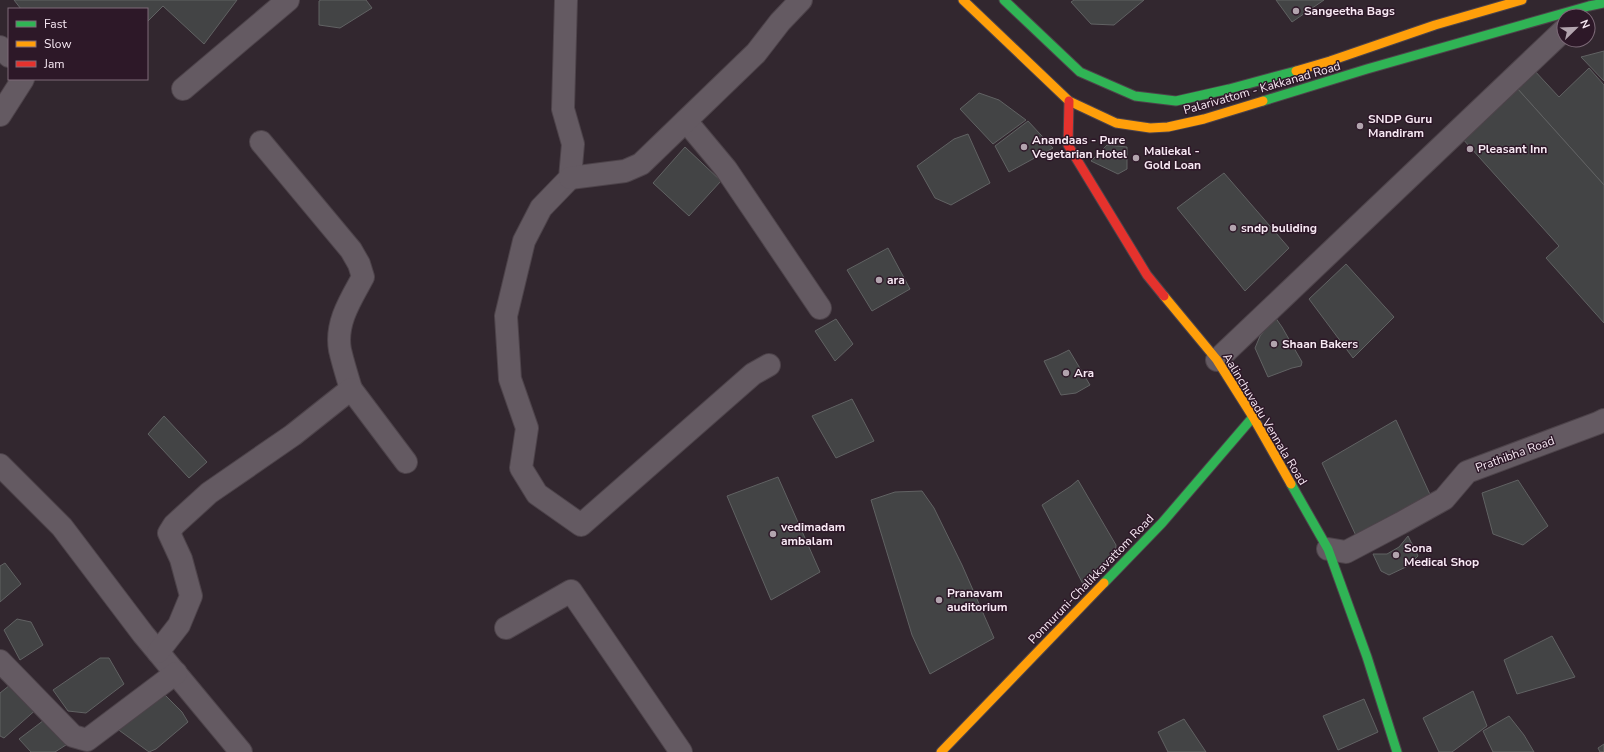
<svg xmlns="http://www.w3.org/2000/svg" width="1604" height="752" viewBox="0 0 1604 752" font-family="'Nunito Sans',sans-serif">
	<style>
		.building { fill: #434445; stroke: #616263 }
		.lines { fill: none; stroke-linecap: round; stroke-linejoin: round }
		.street-casing { stroke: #4d434a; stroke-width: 24 }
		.fast-casing { stroke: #4d434a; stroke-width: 11 }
		.slow-casing { stroke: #4d434a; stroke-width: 11 }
		.jam-casing { stroke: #4d434a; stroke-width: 11 }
		.street { stroke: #645a62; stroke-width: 22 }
		.fast { stroke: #30b455; stroke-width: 9 }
		.slow { stroke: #ff9f0a; stroke-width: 9 }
		.jam { stroke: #e5322d; stroke-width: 9 }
		.poi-dot { fill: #b2a4ae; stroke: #2d1828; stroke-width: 1.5 }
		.labels { text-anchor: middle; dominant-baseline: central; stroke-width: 3; stroke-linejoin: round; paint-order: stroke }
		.poi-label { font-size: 12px; font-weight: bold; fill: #f7e8f3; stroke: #2d1828; text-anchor: start }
		.street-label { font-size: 12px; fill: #f7e8f3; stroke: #2d1828 }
	</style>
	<rect width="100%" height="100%" fill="#32272f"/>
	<!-- building -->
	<g class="building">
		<polygon points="14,0 237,0 204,44 163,6 147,22 147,9 21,9"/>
		<polygon points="321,0 366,0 372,8 340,28 319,25 319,1"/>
		<polygon points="1074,0 1144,0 1114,25 1091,24 1071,2"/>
		<polygon points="1276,0 1324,0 1292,22"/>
		<polygon points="1604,51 1604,81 1581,57"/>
		<polygon points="1589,68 1604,85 1604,185 1516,87 1533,69 1559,97"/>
		<polygon points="1516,87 1604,185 1604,323 1546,258 1559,246 1461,137"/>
		<polygon points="979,93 999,100 1026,120 993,144 960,109"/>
		<polygon points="1028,121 1053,148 1009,172 995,146"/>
		<polygon points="968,134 990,183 951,205 935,198 917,166 954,139"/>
		<polygon points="1107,145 1127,147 1127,169 1118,174 1091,161"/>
		<polygon points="685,147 721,181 689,216 653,183"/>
		<polygon points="1224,173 1289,248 1245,291 1177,208"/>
		<polygon points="888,248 910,289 872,311 847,270"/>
		<polygon points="1346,264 1394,317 1353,358 1309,299"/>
		<polygon points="1275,317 1282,327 1302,362 1301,366 1292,368 1268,377 1255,348 1260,336"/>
		<polygon points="836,319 853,344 835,361 815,331"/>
		<polygon points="1069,350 1090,385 1076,393 1061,395 1044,361 1057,356"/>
		<polygon points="852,399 874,441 836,458 812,416"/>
		<polygon points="164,416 207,462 189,478 148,434"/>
		<polygon points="1396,420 1433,501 1358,540 1322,463"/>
		<polygon points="778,477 820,572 771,600 727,496"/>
		<polygon points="1078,480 1116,545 1115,556 1100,571 1083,584 1042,505 1071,486"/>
		<polygon points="1518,480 1548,526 1523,545 1493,534 1482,493"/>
		<polygon points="922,491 934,508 962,565 994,638 930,674 912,635 871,500 895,492"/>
		<polygon points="1408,536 1418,556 1408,566 1389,575 1381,571 1373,554 1387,554 1399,547"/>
		<polygon points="5,563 21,584 0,602 0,566"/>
		<polygon points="17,619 31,622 43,645 20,660 4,630"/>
		<polygon points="1552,636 1575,677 1517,694 1504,660"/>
		<polygon points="100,658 109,658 124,684 86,713 68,711 53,690"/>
		<polygon points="15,681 39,707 4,738 0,736 0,693"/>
		<polygon points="1473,691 1487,726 1452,752 1439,752 1423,718"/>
		<polygon points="165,695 182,712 188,722 156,749 149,752 116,728 150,701"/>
		<polygon points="1364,699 1378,732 1338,750 1323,716"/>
		<polygon points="1509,716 1524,735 1534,752 1493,752 1483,731"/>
		<polygon points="48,717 69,743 55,752 31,752 19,739"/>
		<polygon points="1184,719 1206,752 1168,752 1158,732"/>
		<polygon points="1604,744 1604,752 1600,752 1598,748"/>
	</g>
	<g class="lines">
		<!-- street casing -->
		<g class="street-casing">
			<g id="street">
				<polyline points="566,0 563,109 573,144 570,178 541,208 524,241 506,316 510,379 527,428 521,468 537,494 581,525 753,374 769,365"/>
				<polyline points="0,47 9,56"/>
				<polyline points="183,89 288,0"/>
				<polyline points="0,115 23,79"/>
				<polyline points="686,121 726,169 820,308"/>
				<path d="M261,142L351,250L359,264L363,277C351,299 335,323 340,350C343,363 347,376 351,389"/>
				<polyline points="570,178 625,171 641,164 756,53 780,22 801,0"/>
				<polyline points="1217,360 1564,30"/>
				<polyline points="0,465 62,527 143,634 241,752"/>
				<polyline points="1328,549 1346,552 1401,523 1444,499 1467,472 1598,423 1604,420"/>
				<polyline points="506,628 571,591 681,752"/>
				<polyline points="158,652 179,625 191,596 181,559 169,533 174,525 209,493 293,435 351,389 406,462"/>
				<polyline points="0,661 73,736 87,740 176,673"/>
			</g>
		</g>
		<!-- fast casing -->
		<g class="fast-casing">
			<g id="fast">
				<polyline points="1004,0 1080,72 1135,96 1176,101 1229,89 1296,71"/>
				<polyline points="1263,101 1367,69 1589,6 1604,3"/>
				<polyline points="1291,484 1328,549 1367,657 1397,752"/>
				<polyline points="1104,583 1162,523 1253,417"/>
			</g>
		</g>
		<!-- slow casing -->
		<g class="slow-casing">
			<g id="slow">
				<polyline points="963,0 1069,101 1116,123 1150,128 1168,127 1204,119 1263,101"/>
				<polyline points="1296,71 1330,61 1435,25 1522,0"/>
				<polyline points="1164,296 1217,360 1253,417 1291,484"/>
				<polyline points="941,752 1104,583"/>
			</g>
		</g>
		<!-- jam casing -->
		<g class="jam-casing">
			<polyline id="jam" points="1069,101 1068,145 1147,275 1164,296"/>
		</g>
		<!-- street -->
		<use href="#street" class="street"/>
		<!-- fast -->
		<use href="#fast" class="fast"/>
		<!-- slow -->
		<use href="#slow" class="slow"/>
		<!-- jam -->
		<use href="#jam" class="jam"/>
	</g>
	<!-- markers -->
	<g class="poi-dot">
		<circle cx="1296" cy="11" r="4"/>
		<circle cx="1360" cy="126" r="4"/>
		<circle cx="1024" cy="147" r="4"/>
		<circle cx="1470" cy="149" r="4"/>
		<circle cx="1136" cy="158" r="4"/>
		<circle cx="1233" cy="228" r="4"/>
		<circle cx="879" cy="280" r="4"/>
		<circle cx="1274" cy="344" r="4"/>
		<circle cx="1066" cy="373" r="4"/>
		<circle cx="773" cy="534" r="4"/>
		<circle cx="1396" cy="555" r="4"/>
		<circle cx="939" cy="600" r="4"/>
	</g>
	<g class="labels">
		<!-- poi labels -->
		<g class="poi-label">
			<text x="1304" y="11">Sangeetha Bags</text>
			<text x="1368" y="119">SNDP Guru<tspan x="1368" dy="14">Mandiram</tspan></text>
			<text x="1032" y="140">Anandaas - Pure<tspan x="1032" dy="14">Vegetarian Hotel</tspan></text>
			<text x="1478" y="149">Pleasant Inn</text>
			<text x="1144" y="151">Maliekal -<tspan x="1144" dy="14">Gold Loan</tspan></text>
			<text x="1241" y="228">sndp buliding</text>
			<text x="887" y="280">ara</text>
			<text x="1282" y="344">Shaan Bakers</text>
			<text x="1074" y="373">Ara</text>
			<text x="781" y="527">vedimadam<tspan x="781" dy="14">ambalam</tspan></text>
			<text x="1404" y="548">Sona<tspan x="1404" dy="14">Medical Shop</tspan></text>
			<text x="947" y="593">Pranavam<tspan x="947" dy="14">auditorium</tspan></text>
		</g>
		<!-- street labels -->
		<g class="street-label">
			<text transform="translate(1262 88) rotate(-16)">Palarivattom - Kakkanad Road</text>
			<text transform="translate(1265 419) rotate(59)">Aalinchuvadu Vennala Road</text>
			<text transform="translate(1515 454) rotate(-20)">Prathibha Road</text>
			<text transform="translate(1091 579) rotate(-46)">Ponnuruni-Chalikkavattom Road</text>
		</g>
	</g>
	<!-- legend -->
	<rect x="8" y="8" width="140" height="72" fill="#2d1828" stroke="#7e6b79"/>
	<rect x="16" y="21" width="20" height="6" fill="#30b455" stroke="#7e6b79"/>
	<text x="44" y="28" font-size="12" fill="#f7e8f3">Fast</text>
	<rect x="16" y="41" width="20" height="6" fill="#ff9f0a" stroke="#7e6b79"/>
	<text x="44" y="48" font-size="12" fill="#f7e8f3">Slow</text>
	<rect x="16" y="61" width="20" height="6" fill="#e5322d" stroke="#7e6b79"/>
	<text x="44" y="68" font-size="12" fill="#f7e8f3">Jam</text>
	<!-- north arrow -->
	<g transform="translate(1576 28) rotate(67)"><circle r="19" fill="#2d1828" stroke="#7e6b79"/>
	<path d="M0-3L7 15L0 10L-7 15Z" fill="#b2a4ae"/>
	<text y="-6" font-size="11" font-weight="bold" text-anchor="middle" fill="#f7e8f3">N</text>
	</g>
</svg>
